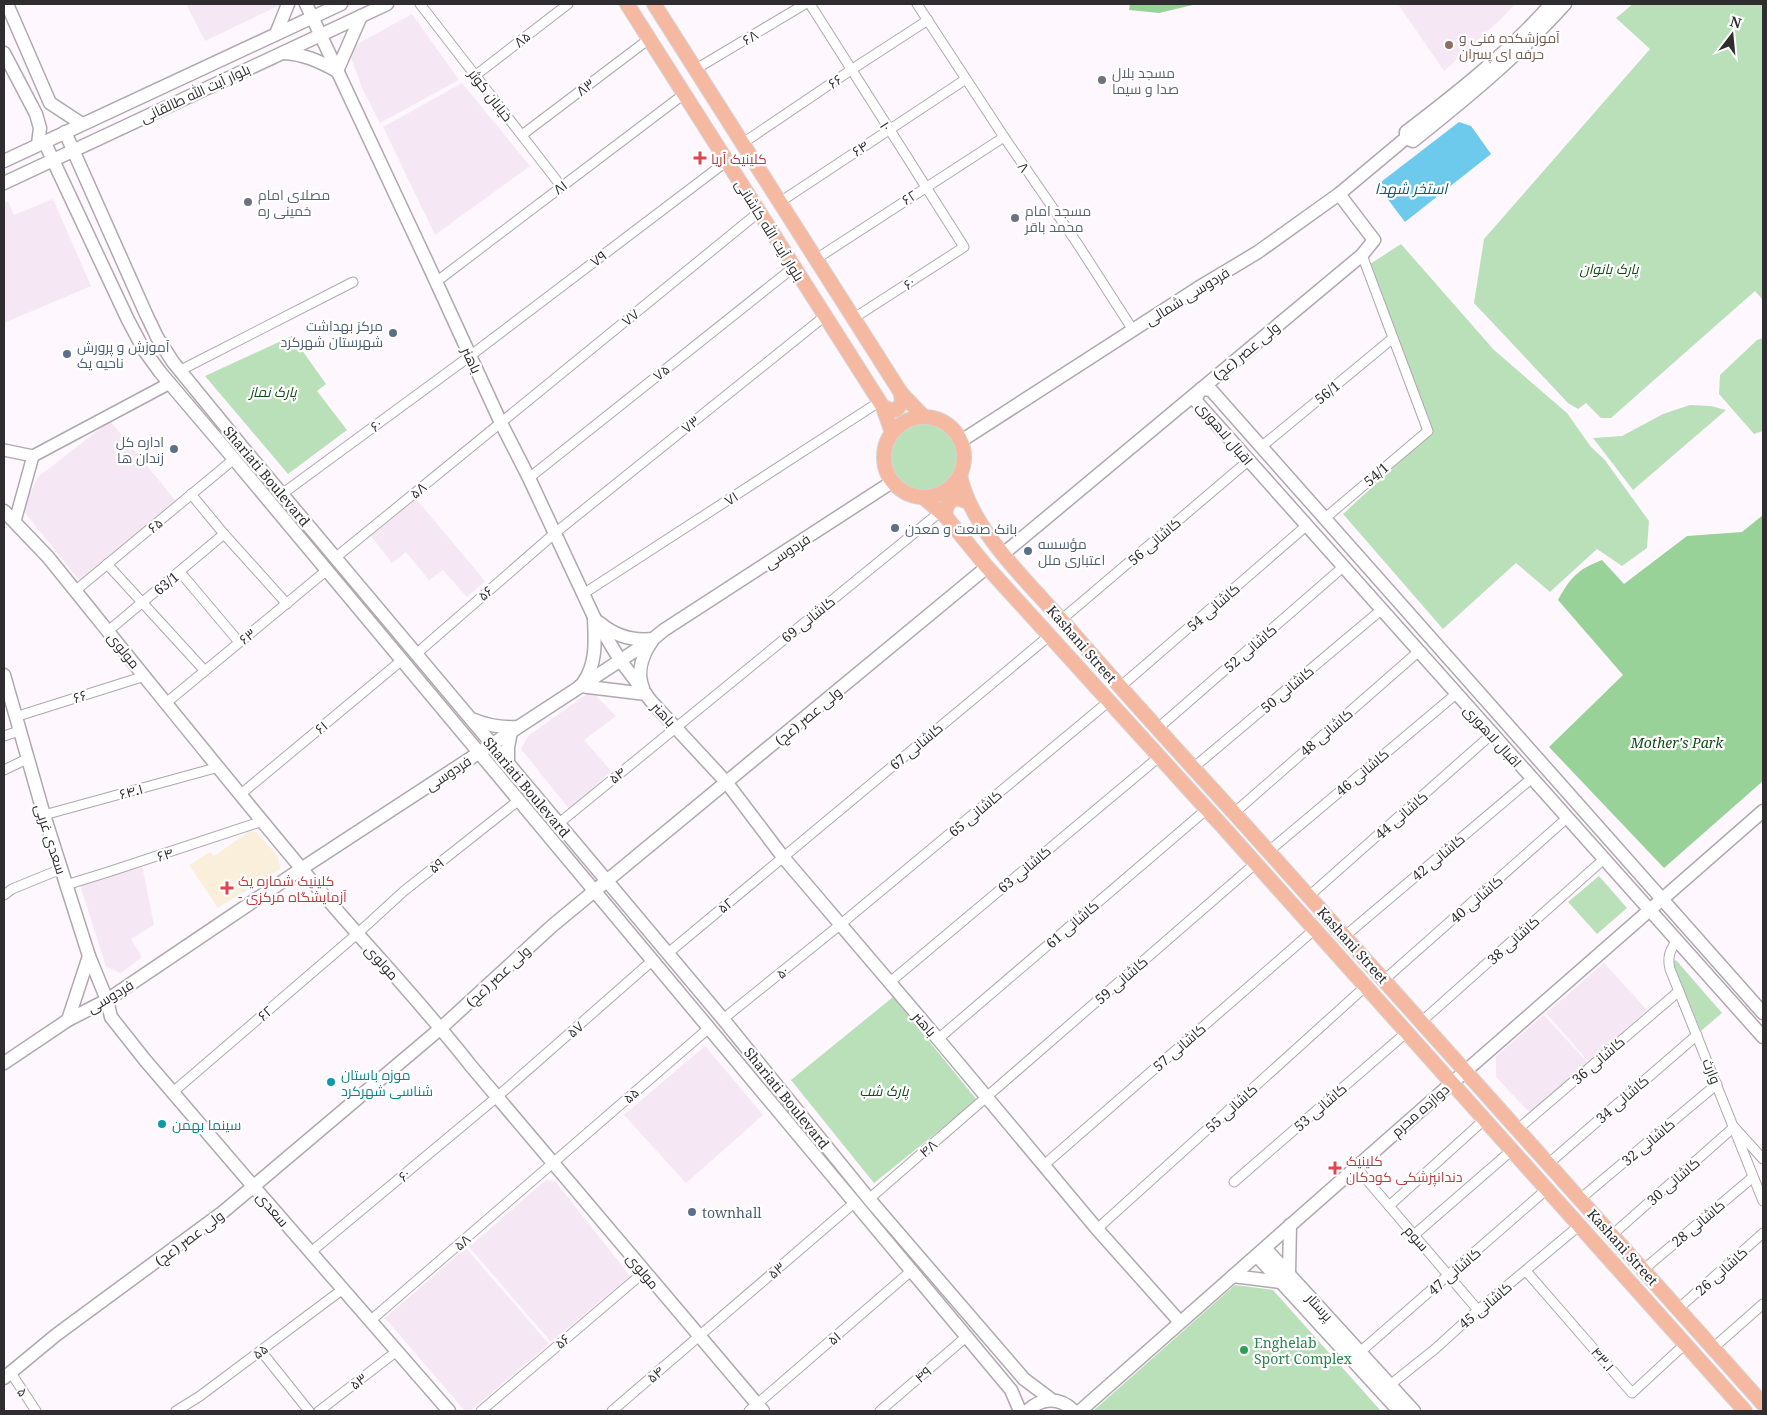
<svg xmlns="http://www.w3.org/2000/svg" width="1767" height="1415" viewBox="0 0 1767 1415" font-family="'Noto Serif',Cairo,serif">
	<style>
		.built { fill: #f5e8f4 }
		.industrial { fill: #f9efda }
		.green { fill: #bae0ba }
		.forest { fill: #99d299 }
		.water { fill: #6ecaec }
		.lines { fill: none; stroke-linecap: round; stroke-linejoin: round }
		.minor-casing { stroke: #afa8ae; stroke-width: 11 }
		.tertiary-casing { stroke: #afa8ae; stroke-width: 14 }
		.secondary-casing { stroke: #afa8ae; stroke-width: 15 }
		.primary-casing { stroke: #d5d5d5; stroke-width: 16 }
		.minor { stroke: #fff; stroke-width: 9 }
		.tertiary { stroke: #fff; stroke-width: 11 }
		.secondary { stroke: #fff; stroke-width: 12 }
		.primary { stroke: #f5b9a1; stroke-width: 14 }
		.education-dot { fill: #8d6e63; stroke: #fff; stroke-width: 2 }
		.worship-dot { fill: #6b7280; stroke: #fff; stroke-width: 2 }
		.health-dot { fill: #e0444e; stroke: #fff; stroke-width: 2 }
		.service-dot { fill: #5c6f8a; stroke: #fff; stroke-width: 2 }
		.culture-dot { fill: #0f9aa8; stroke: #fff; stroke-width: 2 }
		.leisure-dot { fill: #2e9e5b; stroke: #fff; stroke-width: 2 }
		.labels { text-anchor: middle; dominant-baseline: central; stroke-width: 4.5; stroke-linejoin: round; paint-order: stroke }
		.street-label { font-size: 14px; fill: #2f2d2f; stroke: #fff }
		.education-label { font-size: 14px; fill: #785e54; stroke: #fff; text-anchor: start }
		.worship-label { font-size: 14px; fill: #5b616d; stroke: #fff; text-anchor: start }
		.health-label { font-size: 14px; fill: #be3a42; stroke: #fff; text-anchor: start }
		.park-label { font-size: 14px; font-style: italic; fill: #104c17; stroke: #fff }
		.service-label { font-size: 14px; fill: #4e5e75; stroke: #fff; text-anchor: start }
		.culture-label { font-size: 14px; fill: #0d838f; stroke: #fff; text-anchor: start }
		.leisure-label { font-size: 14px; fill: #27864d; stroke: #fff; text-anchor: start }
		.water-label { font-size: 15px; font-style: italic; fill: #0e5b72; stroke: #fff }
	</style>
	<rect width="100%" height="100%" fill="#fef7fe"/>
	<!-- built -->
	<g class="built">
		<polygon points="186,4 282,4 205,41"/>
		<polygon points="1398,4 1515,4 1502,18 1444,71"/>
		<polygon points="412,14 459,80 380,123 362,88 348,49"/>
		<polygon points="462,83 530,166 435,235 383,127"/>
		<polygon points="53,199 91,286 4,323 4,203 8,201 14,215"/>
		<polygon points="110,421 176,501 80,581 22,509 38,477"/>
		<polygon points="416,499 485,581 467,597 443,570 429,580 406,552 392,563 371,536"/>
		<polygon points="591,691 616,716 584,740 611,771 570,810 521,749 528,736"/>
		<polygon points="142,865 154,925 131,939 142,957 121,973 106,967 80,885"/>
		<polygon points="1604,963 1647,1010 1589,1062 1546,1013"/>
		<polygon points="1544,1015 1588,1063 1533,1110 1528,1111 1496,1077 1496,1056"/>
		<polygon points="705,1046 763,1115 686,1183 624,1115"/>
		<polygon points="546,1180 555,1181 630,1276 551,1342 469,1247"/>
		<polygon points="466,1248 549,1344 470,1411 465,1411 385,1318"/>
	</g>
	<!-- industrial -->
	<polygon class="industrial" points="250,831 256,832 278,856 280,869 218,908 189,865 210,852 214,856"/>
	<!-- green -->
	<g class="green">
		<polygon points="1633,4 1763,4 1763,300 1755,291 1611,418 1601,418 1586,403 1578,409 1568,403 1474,303 1484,239 1650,49 1616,18"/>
		<polygon points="1401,244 1494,350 1567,413 1591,447 1604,459 1649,521 1647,548 1622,566 1597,549 1550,592 1516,563 1443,629 1343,514 1432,432 1370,264"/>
		<polygon points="292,336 326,384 317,391 347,430 288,474 205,376"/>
		<polygon points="1763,338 1763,431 1754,434 1719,394 1720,375 1757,340"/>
		<polygon points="1690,405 1711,406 1726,410 1633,490 1593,438 1622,436 1663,414"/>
		<circle cx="924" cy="457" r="35"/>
		<polygon points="1599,876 1627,908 1597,934 1568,902"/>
		<polygon points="1676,960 1722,1013 1701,1031 1672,962"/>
		<polygon points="893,997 977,1100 874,1183 791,1080"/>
		<polygon points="1235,1285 1273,1290 1381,1411 1093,1411"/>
	</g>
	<!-- forest -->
	<g class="forest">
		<polygon points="1130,4 1197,4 1159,13 1129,10"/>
		<path d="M1763,515V781L1664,868L1549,747L1623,675L1558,600C1570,578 1578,569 1602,560L1624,584L1687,536L1742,532Z"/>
	</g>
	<!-- water -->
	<polygon class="water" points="1459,122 1471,126 1491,154 1405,222 1377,185"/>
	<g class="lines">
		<!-- minor casing -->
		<g class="minor-casing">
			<g id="minor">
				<polyline points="420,4 561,186"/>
				<polyline points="810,4 964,247 854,318"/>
				<polyline points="917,4 1004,137 1077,243 1133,330"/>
				<polyline points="696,69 805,4"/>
				<polyline points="476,75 568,4"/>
				<polyline points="522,135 649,39"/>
				<polyline points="743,143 851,70 928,20"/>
				<polyline points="780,202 966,79"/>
				<polyline points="816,259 1004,137"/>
				<polyline points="436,282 684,94"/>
				<polyline points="181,370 353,282"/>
				<polyline points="1261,447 1393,338"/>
				<polyline points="529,478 794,267"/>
				<polyline points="191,494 224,534 287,604"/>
				<polyline points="282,494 470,356 727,161"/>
				<polyline points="1324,519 1428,431 1362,255"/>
				<polyline points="335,558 759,212"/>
				<polyline points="107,564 205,671"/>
				<polyline points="180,572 239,642"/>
				<polyline points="75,591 234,459"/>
				<polyline points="583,594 879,402"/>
				<polyline points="1061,620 1248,461"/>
				<polyline points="108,631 224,534"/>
				<polyline points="416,654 555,533 825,316"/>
				<polyline points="1120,687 1306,526"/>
				<polyline points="166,703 327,570"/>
				<polyline points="15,717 145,676"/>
				<polyline points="1157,729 1343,567"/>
				<polyline points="4,736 19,731"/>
				<polyline points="1193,768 1381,610"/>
				<polyline points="4,770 27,759"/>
				<polyline points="241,794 402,660"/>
				<polyline points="1234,813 1418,652"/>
				<polyline points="44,815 219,767"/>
				<polyline points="558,824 940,512"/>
				<polyline points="1269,851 1456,694"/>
				<polyline points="66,885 108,872 263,821"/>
				<polyline points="4,895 12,889 61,869"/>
				<polyline points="1309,896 1492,734"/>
				<polyline points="1345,936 1532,778"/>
				<path d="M1676,941C1670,951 1667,957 1670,969L1763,1201"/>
				<polyline points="667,954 1049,636"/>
				<polyline points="1384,980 1567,818"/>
				<polyline points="890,982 1159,757"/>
				<polyline points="723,1019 841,924 1108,702"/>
				<polyline points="1421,1022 1604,859"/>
				<polyline points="938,1039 1207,809"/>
				<polyline points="173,1092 357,934 404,891 519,800"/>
				<polyline points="1518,1129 1679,991"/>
				<polyline points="1548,1164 1697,1035"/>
				<polyline points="1044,1165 1315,929"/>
				<polyline points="1355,1166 1478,1310"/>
				<polyline points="1234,1182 1407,1032"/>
				<polyline points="869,1199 1256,863"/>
				<polyline points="1580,1199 1717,1084"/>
				<polyline points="1389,1206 1485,1119"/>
				<polyline points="1097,1229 1366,986"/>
				<polyline points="1414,1235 1512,1150"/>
				<polyline points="1612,1235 1734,1127 1763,1159"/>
				<polyline points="311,1252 497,1097 653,960"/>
				<polyline points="1643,1270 1753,1177"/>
				<polyline points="1526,1271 1632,1393 1685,1344"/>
				<polyline points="1678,1309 1763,1233"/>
				<polyline points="370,1321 709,1028"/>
				<polyline points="1713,1348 1763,1304"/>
				<polyline points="261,1351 309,1411"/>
				<polyline points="1360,1352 1547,1189"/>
				<polyline points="11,1373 36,1411"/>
				<polyline points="1390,1385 1435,1349 1478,1310 1580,1225"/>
				<polyline points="176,1411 200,1396 343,1289"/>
				<polyline points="319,1411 397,1351"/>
				<polyline points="481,1411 644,1272"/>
				<polyline points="612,1411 854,1203"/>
				<polyline points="749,1411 911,1271"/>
				<polyline points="880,1411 966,1337"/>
			</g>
		</g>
		<!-- tertiary casing -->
		<g class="tertiary-casing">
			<g id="tertiary">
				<polyline points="4,450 33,456 170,383"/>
				<polyline points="15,521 33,456"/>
			</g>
		</g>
		<!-- secondary casing -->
		<g class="secondary-casing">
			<g id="secondary">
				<polyline points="7,4 50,103 82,124"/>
				<polyline points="306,4 427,262 501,423 529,478 594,617 620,660 651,701 727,783 783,857 938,1039 1097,1229 1180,1322"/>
				<polyline points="276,34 288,4"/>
				<polyline points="4,53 36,114 40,128 38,144"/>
				<path d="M283,53C304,54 319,61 337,71"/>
				<polyline points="337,71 361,16"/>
				<polyline points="65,132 146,314 157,337 173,362 244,449 723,1019 869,1199 1024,1379 1052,1400"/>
				<path d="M1406,138L1413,141C1467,98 1519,55 1565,4"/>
				<polyline points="44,141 128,320 144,350 160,372 234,459 1011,1390 1020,1411"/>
				<polyline points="4,161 341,4"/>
				<polyline points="4,183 387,4"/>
				<path d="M961,441L1198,288L1258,252L1339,194L1406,138V132C1457,93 1508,53 1551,4"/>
				<path d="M4,511L48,557C132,661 215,765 301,868C356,935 418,998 471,1066L763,1411"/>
				<polyline points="1003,554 1362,255 1374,240 1339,194"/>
				<path d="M600,623C615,636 634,641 653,639"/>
				<polyline points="4,675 44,815 89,956 107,1000 111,1017 145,1060 253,1186 449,1411"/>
				<path d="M583,683C597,664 595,640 594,618"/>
				<polyline points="580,686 646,694"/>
				<path d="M643,688C636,672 643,654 652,641"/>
				<path d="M472,719C488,726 501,728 518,727"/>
				<polyline points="508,765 508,747 511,732"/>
				<polyline points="1763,1013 1211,390 1201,389 1195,400 1763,1037"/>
				<polyline points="68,1020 89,956"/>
				<polyline points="4,1063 68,1020 107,1000 301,869 653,639 664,630 892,482"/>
				<polyline points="1265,1248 1414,1411"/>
				<polyline points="1257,1256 1399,1411"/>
				<polyline points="1289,1274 1290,1225"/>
				<polyline points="1233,1276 1281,1282"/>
				<polyline points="4,1378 56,1335 223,1212 441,1028 552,926 987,567"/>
				<path d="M1027,1411C1042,1397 1060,1397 1074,1411"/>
				<path d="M1080,1411C1306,1210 1535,1010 1763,811"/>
			</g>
		</g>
		<!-- primary casing -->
		<g class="primary-casing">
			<g id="primary">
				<polyline points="627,4 883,407 892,433"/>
				<polyline points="654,4 901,393 924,417"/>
				<polyline points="883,407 891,410 896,410 902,403 901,393"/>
				<circle cx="924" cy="457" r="40"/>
				<path d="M960,475C971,530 1029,583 1066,625C1121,689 1178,751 1235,814C1412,1009 1587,1207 1763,1404"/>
				<polyline points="923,497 946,517 987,567 1224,828 1745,1411"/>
				<path d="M946,517C944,508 948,501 957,498L968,502"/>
			</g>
		</g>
		<!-- minor -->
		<use href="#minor" class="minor"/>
		<!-- tertiary -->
		<use href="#tertiary" class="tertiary"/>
		<!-- secondary -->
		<use href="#secondary" class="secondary"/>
		<!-- primary -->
		<use href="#primary" class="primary"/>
	</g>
	<!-- markers -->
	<circle class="education-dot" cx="1449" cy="45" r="5"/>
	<g class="worship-dot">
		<circle cx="1102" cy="80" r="5"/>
		<circle cx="248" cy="202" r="5"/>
		<circle cx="1015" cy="218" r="5"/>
	</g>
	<g class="health-dot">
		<path d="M697.5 150.5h5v5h5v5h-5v5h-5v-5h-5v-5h5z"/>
		<path d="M224.5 880.5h5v5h5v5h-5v5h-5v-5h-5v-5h5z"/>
		<path d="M1332.5 1160.5h5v5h5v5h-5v5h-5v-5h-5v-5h5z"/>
	</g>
	<g class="service-dot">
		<circle cx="393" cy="333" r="5"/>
		<circle cx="67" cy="354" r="5"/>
		<circle cx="174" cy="449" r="5"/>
		<circle cx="895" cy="528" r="5"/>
		<circle cx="1028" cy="551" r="5"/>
		<circle cx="692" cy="1212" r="5"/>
	</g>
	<g class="culture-dot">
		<circle cx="331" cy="1082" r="5"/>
		<circle cx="162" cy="1124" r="5"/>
	</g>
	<circle class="leisure-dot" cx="1244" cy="1350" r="5"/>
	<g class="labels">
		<!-- street labels -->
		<g class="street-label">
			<text transform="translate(750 37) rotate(-31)">۶۸</text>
			<text transform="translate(522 39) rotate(-38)">۸۵</text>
			<text transform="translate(835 81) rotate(-34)">۶۶</text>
			<text transform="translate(585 87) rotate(-37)">۸۳</text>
			<text transform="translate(195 93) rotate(-25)">بلوار آیت الله طالقانی</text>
			<text transform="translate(491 95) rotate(52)">خیابان کوثر</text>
			<text transform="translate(886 126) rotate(57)">۱۰</text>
			<text transform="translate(860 148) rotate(-34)">۶۴</text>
			<text transform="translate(1024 167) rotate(55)">۸</text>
			<text transform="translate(560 187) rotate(-37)">۸۱</text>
			<text transform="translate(909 197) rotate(-33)">۶۲</text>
			<text transform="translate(770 230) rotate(58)">بلوار آیت الله کاشانی</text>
			<text transform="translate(598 258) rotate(-37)">۷۹</text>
			<text transform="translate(909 283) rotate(-33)">۶۰</text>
			<text transform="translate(1187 296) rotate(-32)">فردوسی شمالی</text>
			<text transform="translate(630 317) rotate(-39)">۷۷</text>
			<text transform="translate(1246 351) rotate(-40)">ولی عصر (عج)</text>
			<text transform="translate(472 360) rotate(65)">باهنر</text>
			<text transform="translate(661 372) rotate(-39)">۷۵</text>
			<text transform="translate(1327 392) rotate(-40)">56/1</text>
			<text transform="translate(690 424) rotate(-39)">۷۳</text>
			<text transform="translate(376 425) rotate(-36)">۶۰</text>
			<text transform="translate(1225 433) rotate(50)">اقبال لاهوری</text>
			<text transform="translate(1376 474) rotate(-41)">54/1</text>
			<text transform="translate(267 476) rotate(50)">Shariati Boulevard</text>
			<text transform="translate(418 490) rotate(-39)">۵۸</text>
			<text transform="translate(731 498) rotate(-33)">۷۱</text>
			<text transform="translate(155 525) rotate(-40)">۶۵</text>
			<text transform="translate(1154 541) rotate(-41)">کاشانی 56</text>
			<text transform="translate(787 551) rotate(-33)">فردوسی</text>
			<text transform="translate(166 583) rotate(-40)">63/1</text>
			<text transform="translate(485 593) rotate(-41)">۵۶</text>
			<text transform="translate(1213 607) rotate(-41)">کاشانی 54</text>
			<text transform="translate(808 619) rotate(-39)">کاشانی 69</text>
			<text transform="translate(247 636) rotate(-39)">۶۳</text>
			<text transform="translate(1082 644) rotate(49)">Kashani Street</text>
			<text transform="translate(1250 648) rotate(-41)">کاشانی 52</text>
			<text transform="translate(124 650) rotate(51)">مولوی</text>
			<text transform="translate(1287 689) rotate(-40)">کاشانی 50</text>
			<text transform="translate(80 696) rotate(-18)">۶۶</text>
			<text transform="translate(664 714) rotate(47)">باهنر</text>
			<text transform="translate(808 716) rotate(-40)">ولی عصر (عج)</text>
			<text transform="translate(321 727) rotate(-40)">۶۱</text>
			<text transform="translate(1326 732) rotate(-41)">کاشانی 48</text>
			<text transform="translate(1493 736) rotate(48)">اقبال لاهوری</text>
			<text transform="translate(916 746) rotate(-40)">کاشانی 67</text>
			<text transform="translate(1362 772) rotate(-40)">کاشانی 46</text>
			<text transform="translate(448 773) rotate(-33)">فردوسی</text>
			<text transform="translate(617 775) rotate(-39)">۵۴</text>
			<text transform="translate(527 787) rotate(50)">Shariati Boulevard</text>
			<text transform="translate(131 791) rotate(-15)">۶۴.۱</text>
			<text transform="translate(975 813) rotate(-40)">کاشانی 65</text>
			<text transform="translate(1401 815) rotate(-41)">کاشانی 44</text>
			<text transform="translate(51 839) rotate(72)">سعدی غربی</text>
			<text transform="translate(165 854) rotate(-18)">۶۴</text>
			<text transform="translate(1438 857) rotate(-40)">کاشانی 42</text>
			<text transform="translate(436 865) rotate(-39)">۵۹</text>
			<text transform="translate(1024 869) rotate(-40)">کاشانی 63</text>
			<text transform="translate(1476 899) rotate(-41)">کاشانی 40</text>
			<text transform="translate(725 905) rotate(-40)">۵۲</text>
			<text transform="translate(1072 924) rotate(-41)">کاشانی 61</text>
			<text transform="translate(1513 940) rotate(-42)">کاشانی 38</text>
			<text transform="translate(1353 945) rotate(48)">Kashani Street</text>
			<text transform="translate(382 962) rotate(48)">مولوی</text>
			<text transform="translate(782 972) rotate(-39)">۵۰</text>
			<text transform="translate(498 976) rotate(-43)">ولی عصر (عج)</text>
			<text transform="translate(1121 980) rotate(-41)">کاشانی 59</text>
			<text transform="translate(110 996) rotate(-31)">فردوسی</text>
			<text transform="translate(265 1013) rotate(-41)">۶۲</text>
			<text transform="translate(925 1024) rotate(49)">باهنر</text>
			<text transform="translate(575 1029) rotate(-41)">۵۷</text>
			<text transform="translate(1179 1047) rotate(-41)">کاشانی 57</text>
			<text transform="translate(1598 1060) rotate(-41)">کاشانی 36</text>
			<text transform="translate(1712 1071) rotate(68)">وارث</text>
			<text transform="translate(631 1095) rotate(-41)">۵۵</text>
			<text transform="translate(787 1098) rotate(51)">Shariati Boulevard</text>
			<text transform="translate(1622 1099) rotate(-41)">کاشانی 34</text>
			<text transform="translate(1320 1107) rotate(-41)">کاشانی 53</text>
			<text transform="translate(1231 1108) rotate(-42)">کاشانی 55</text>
			<text transform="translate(1420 1110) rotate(-41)">دوازده محرم</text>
			<text transform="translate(1648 1142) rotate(-40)">کاشانی 32</text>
			<text transform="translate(928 1148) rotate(-41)">۴۸</text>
			<text transform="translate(404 1175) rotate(-40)">۶۰</text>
			<text transform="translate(1673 1181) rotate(-41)">کاشانی 30</text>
			<text transform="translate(273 1209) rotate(49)">سعدی</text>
			<text transform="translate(1698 1223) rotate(-40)">کاشانی 28</text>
			<text transform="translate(189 1238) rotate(-37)">ولی عصر (عج)</text>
			<text transform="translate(1417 1238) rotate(49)">سوم</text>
			<text transform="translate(462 1242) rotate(-41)">۵۸</text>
			<text transform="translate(1623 1247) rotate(48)">Kashani Street</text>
			<text transform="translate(776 1270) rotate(-41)">۵۳</text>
			<text transform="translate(643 1271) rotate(50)">مولوی</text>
			<text transform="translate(1454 1271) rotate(-41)">کاشانی 47</text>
			<text transform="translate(1721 1271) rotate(-42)">کاشانی 26</text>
			<text transform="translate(1485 1305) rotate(-40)">کاشانی 45</text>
			<text transform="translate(1320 1307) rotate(48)">پرستار</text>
			<text transform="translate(834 1338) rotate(-41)">۵۱</text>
			<text transform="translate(562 1341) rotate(-41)">۵۶</text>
			<text transform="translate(260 1351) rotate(-37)">۵۵</text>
			<text transform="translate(1603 1359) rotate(49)">۴۳.۱</text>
			<text transform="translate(655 1374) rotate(-41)">۵۴</text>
			<text transform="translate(923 1374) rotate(-41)">۴۹</text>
			<text transform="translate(358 1381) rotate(-38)">۵۳</text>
			<text transform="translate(23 1392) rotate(57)">۵</text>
		</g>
		<!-- education labels -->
		<g class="education-label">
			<text x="1459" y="37">آموزشکده فنی و<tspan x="1459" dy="16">حرفه ای پسران</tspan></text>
		</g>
		<!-- worship labels -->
		<g class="worship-label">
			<text x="1112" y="72">مسجد بلال<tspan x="1112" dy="16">صدا و سیما</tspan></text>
			<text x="258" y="194">مصلای امام<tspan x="258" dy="16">خمینی ره</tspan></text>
			<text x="1025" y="210">مسجد امام<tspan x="1025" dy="16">محمد باقر</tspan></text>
		</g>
		<!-- health labels -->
		<g class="health-label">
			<text x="711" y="158">کلینیک آریا</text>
			<text x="238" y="880">کلینیک شماره یک<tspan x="238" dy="16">- آزمایشگاه مرکزی</tspan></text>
			<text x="1346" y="1160">کلینیک<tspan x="1346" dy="16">دندانپزشکی کودکان</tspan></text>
		</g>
		<!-- park labels -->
		<g class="park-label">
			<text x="1609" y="268">پارک بانوان</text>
			<text x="273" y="391">پارک نماز</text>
			<text x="1677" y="742">Mother's Park</text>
			<text x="884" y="1090">پارک شب</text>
		</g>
		<!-- service labels -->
		<g class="service-label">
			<text x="383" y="325" text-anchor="end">مرکز بهداشت<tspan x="383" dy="16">شهرستان شهرکرد</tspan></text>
			<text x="77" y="346">آموزش و پرورش<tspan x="77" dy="16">ناحیه یک</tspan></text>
			<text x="164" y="441" text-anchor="end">اداره کل<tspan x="164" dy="16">زندان ها</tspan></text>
			<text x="905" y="528">بانک صنعت و معدن</text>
			<text x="1038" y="543">مؤسسه<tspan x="1038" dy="16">اعتباری ملل</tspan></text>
			<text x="702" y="1212">townhall</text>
		</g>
		<!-- culture labels -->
		<g class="culture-label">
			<text x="341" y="1074">موزه باستان<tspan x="341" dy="16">شناسی شهرکرد</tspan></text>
			<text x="172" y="1124">سینما بهمن</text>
		</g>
		<!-- leisure labels -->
		<g class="leisure-label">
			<text x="1254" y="1342">Enghelab<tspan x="1254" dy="16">Sport Complex</tspan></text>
		</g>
		<!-- water labels -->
		<g class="water-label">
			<text x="1411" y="188">استخر شهدا</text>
		</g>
	</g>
	<!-- border -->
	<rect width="1767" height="1415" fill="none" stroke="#2f2d2f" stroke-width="10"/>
	<!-- north arrow -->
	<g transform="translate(1732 35) rotate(16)" stroke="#ffffff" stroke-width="4" paint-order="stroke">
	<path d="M0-4L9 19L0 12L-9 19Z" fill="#2f2d2f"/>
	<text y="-8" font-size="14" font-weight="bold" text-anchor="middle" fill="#2f2d2f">N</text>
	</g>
</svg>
